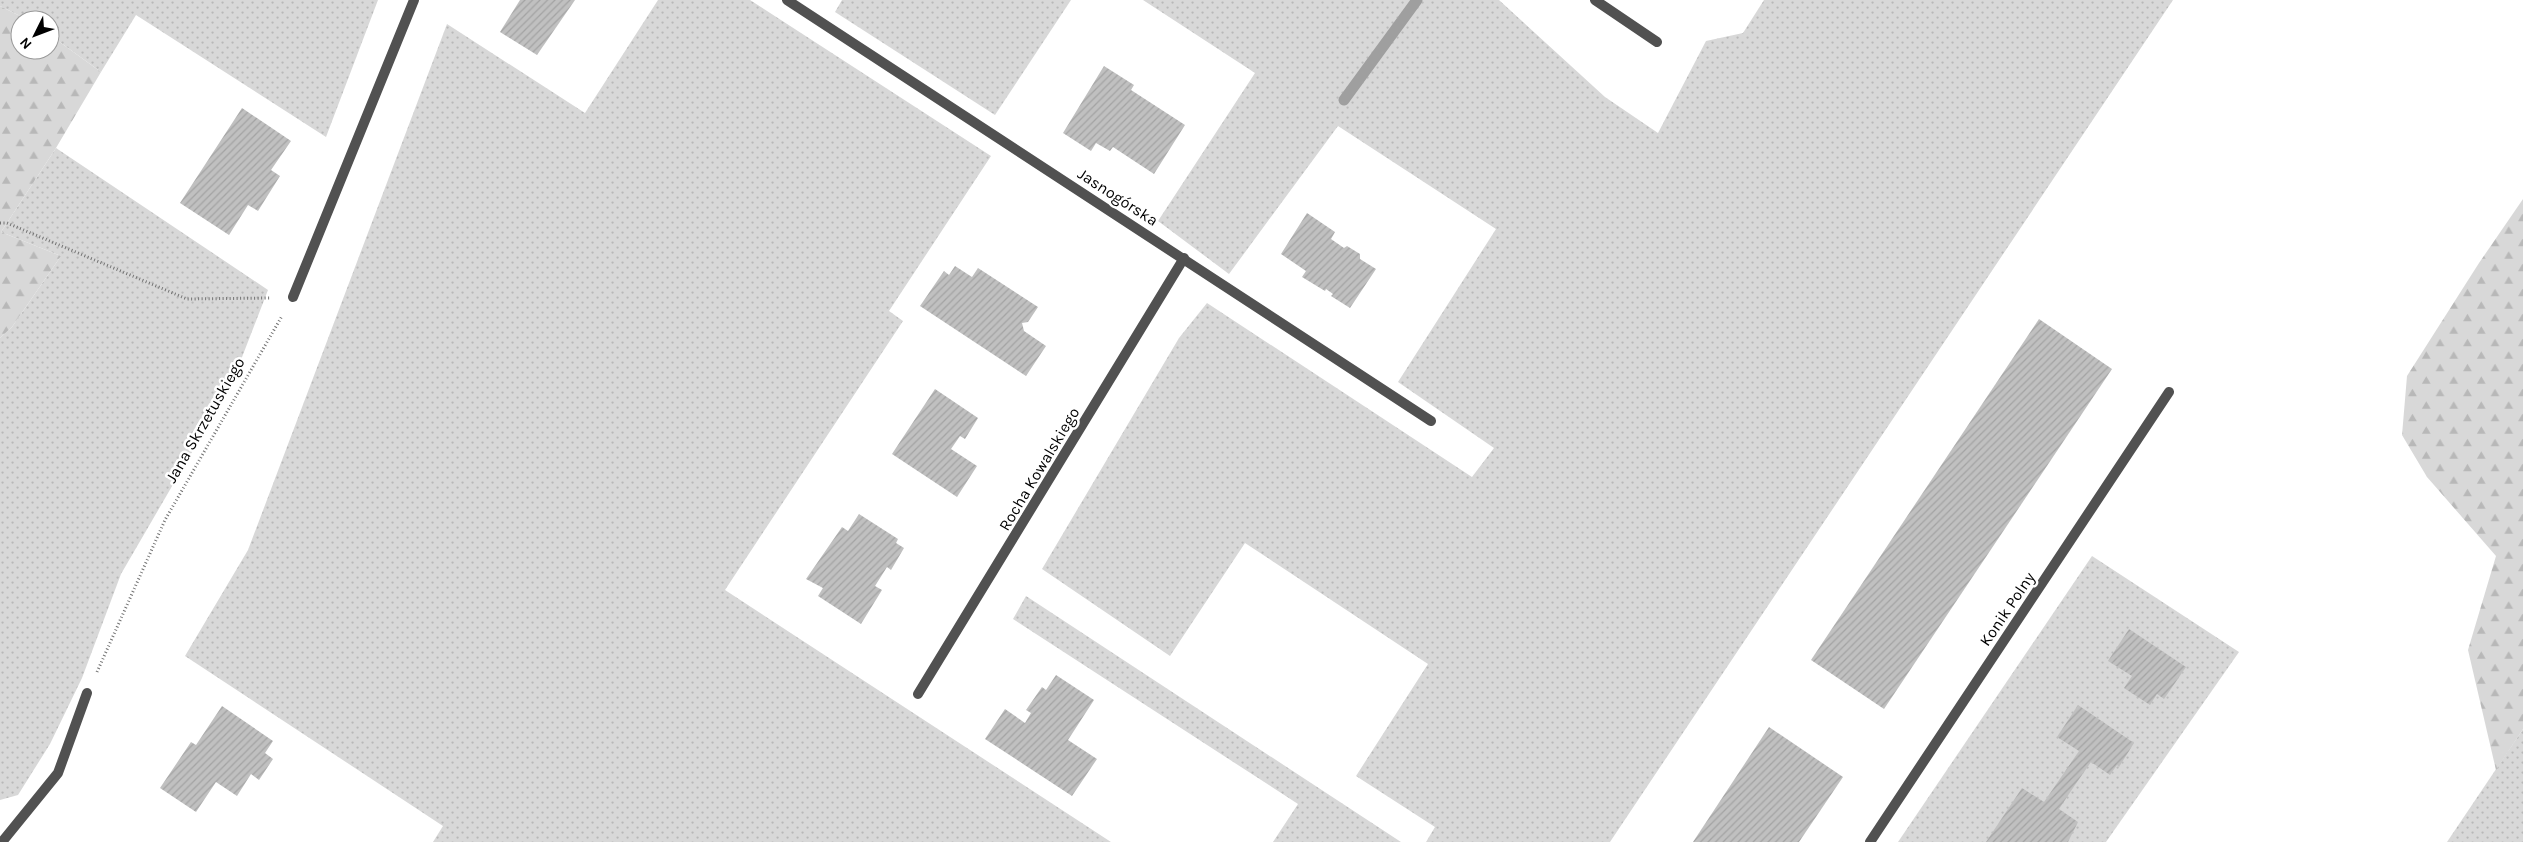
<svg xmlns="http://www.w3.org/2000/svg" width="2523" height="842" viewBox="0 0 2523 842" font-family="Karla,sans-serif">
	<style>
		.grass { fill: url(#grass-dots) }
		.forest { fill: url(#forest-firs) }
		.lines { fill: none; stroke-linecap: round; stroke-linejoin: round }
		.stream { stroke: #9f9f9f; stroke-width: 11 }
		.building { fill: url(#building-hatch) }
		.path { stroke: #737373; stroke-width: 3; stroke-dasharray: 1 2.5; stroke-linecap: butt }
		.lane { stroke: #515151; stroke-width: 10 }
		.street { stroke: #515151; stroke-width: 10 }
		.labels { text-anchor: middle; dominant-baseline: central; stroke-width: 5; stroke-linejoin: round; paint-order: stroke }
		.street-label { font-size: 16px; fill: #000; stroke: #fff }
	</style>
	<defs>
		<pattern id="grass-dots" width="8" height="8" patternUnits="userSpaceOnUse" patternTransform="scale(1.25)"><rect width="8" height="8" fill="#d8d8d8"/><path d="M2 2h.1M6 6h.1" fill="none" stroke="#b8b8b8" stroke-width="1.8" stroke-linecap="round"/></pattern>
		<pattern id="forest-firs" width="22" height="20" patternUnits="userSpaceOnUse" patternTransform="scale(1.25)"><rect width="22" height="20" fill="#d8d8d8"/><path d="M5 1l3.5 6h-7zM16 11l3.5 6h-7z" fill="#b8b8b8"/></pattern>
		<pattern id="building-hatch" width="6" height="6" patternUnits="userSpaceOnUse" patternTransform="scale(1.25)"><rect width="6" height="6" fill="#c0c0c0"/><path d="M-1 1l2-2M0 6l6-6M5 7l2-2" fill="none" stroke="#a3a3a3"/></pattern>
	</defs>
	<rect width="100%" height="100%" fill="#fff"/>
	<!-- grass -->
	<g class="grass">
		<polygon points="0,0 378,0 326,137 136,15 101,72 50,35 50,20 28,20 0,6"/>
		<polygon points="658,0 750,0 991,156 889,311 903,321 725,590 1111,842 433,842 443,826 185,656 248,550 447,24 585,113"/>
		<polygon points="842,0 1071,0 995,115 835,12"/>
		<polygon points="1143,0 1499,0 1605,97 1658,133 1706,41 1743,33 1764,0 2173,0 1610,842 1426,842 1435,827 1356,776 1428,664 1245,543 1170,656 1042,569 1179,338 1207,303 1472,477 1494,448 1398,382 1496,229 1338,126 1229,274 1158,221 1255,73"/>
		<polygon points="56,148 268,290 232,383 121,574 82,678 50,744 18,795 0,800 0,338 12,327 61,256 1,232"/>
		<polygon points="2092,556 2239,652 2106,842 1898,842"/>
		<polygon points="1026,596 1401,842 1273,842 1298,804 1013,619"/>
		<polygon points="2523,729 2523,842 2447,842"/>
	</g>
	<!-- forest -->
	<g class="forest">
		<polygon points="0,6 28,20 20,20 20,50 50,50 50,35 101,72 56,148 1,232 61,256 12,327 0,338"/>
		<polygon points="2523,199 2523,729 2496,770 2468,650 2496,556 2427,477 2402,435 2407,376 2479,263"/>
	</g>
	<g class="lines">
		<!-- stream -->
		<polyline class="stream" points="1344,100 1417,0"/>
	</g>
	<!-- building -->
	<g class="building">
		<polygon points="520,0 575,0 537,55 500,32"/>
		<polygon points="1104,66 1134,85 1131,90 1185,125 1154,174 1113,147 1110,151 1096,143 1091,151 1063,133"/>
		<polygon points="242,108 291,141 271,170 280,176 258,211 248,205 229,235 180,203"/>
		<polygon points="1307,213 1335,232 1331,239 1344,248 1347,246 1360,254 1360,259 1376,269 1350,308 1331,296 1333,294 1326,289 1325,291 1302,277 1306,271 1281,254"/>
		<polygon points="955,266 972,277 978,268 1038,307 1028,322 1022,323 1024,331 1046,346 1026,376 920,306 944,271 949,275"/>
		<polygon points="2039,319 2112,369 1884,709 1811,660"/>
		<polygon points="935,389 978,418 965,439 960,436 951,449 977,466 957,497 892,454"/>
		<polygon points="859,514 898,539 896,543 904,548 891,570 887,567 875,586 882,590 861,624 818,596 823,588 806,579 842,527 848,531"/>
		<polygon points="2129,629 2186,667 2164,699 2157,694 2150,705 2124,688 2132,676 2108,661"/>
		<polygon points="1056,675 1094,700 1068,740 1097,759 1072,796 985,739 1005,709 1025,723 1031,713 1026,710 1042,687 1046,690"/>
		<polygon points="2078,705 2134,743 2119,767 2117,765 2110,775 2091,762 2075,785 2059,809 2078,822 2068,842 1986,842 2022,788 2044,802 2079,751 2057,737"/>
		<polygon points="222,706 273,741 265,753 273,759 259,780 251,774 237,796 216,782 196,812 160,788 191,742 196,745"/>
		<polygon points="1769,727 1843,777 1799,842 1693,842"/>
	</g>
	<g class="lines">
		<!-- path -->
		<g class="path">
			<polyline points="0,223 7,223 187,299 270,298"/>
			<polyline points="97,672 165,520 282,316"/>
		</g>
		<!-- lane -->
		<g class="lane">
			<polyline points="1595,0 1657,42"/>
			<polyline points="1870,842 2169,392"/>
		</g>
		<!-- street -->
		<g class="street">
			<polyline points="787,0 1431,421"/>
			<polyline points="293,297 414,0"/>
			<polyline points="918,694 1184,258"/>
			<polyline points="2,842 58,773 87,693"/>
		</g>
	</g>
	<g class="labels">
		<!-- street labels -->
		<g class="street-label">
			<text transform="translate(1118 197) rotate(33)">Jasnogórska</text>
			<text transform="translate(205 420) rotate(-60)">Jana Skrzetuskiego</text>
			<text transform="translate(1039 469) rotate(-59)">Rocha Kowalskiego</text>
			<text transform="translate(2007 609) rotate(-56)">Konik Polny</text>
		</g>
	</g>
	<!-- north arrow -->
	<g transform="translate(35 35) rotate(228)"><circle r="24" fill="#ffffff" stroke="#999999"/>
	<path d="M0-4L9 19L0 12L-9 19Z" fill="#000000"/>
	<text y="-8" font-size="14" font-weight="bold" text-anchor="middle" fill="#000000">N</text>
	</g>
</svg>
